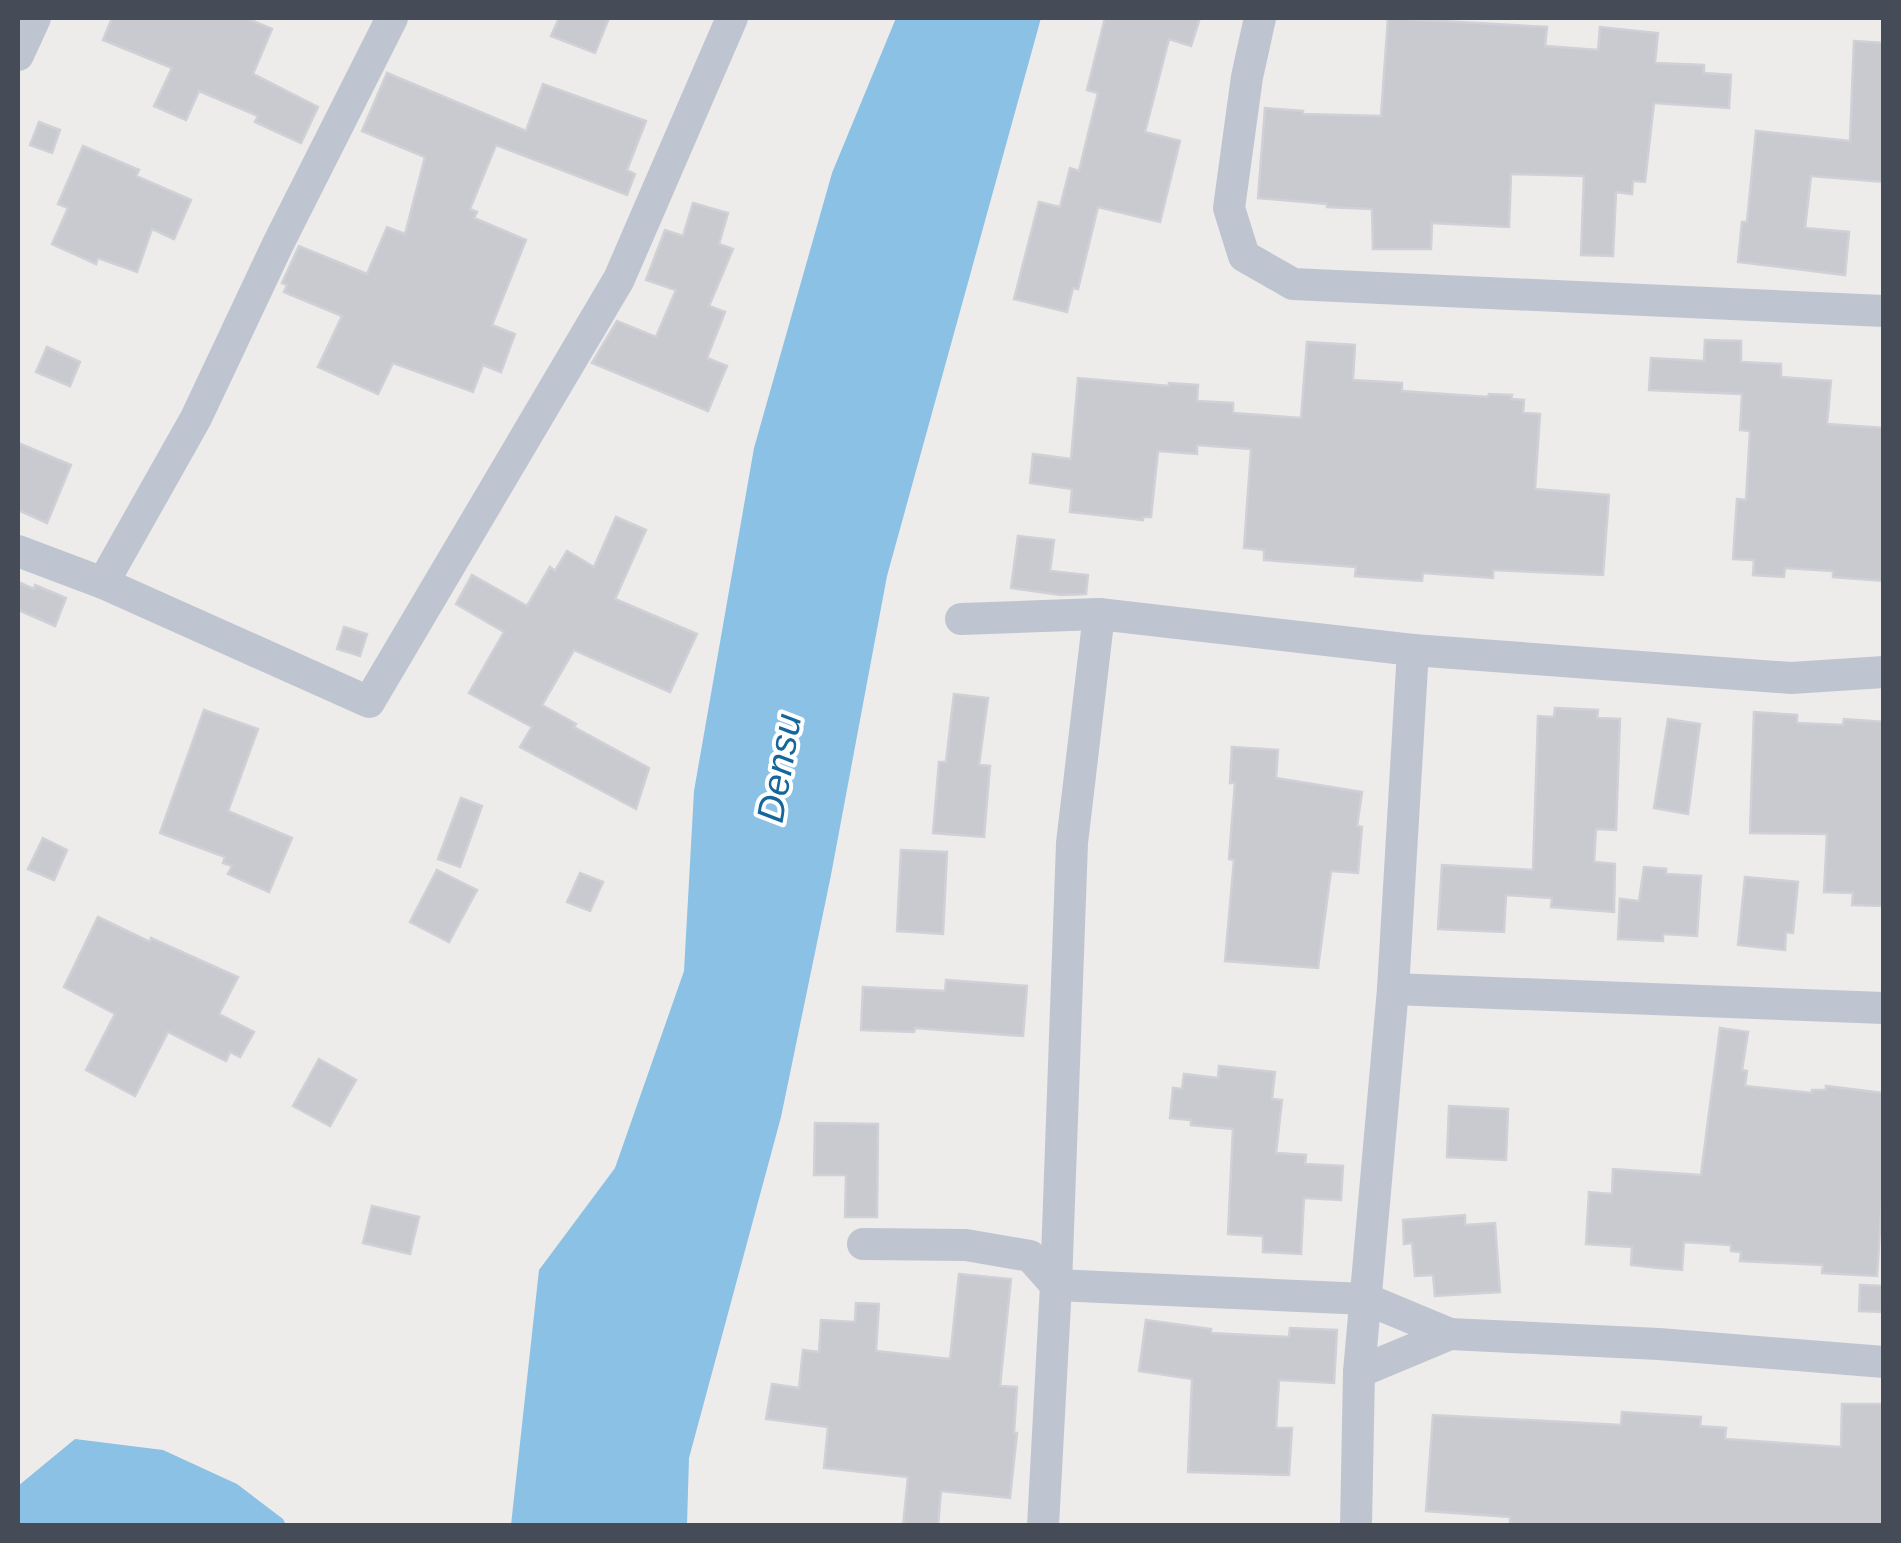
<svg xmlns="http://www.w3.org/2000/svg" width="1901" height="1543" viewBox="0 0 1901 1543" font-family="Helvetica,sans-serif">
	<style>
		.water { fill: #8bc1e5 }
		.building { fill: #c9cad0; stroke: #d0d0d7; stroke-width: 2.5 }
		.lines { fill: none; stroke-linecap: round; stroke-linejoin: round }
		.minor { stroke: #bfc5d0; stroke-width: 32 }
		.labels { text-anchor: middle; dominant-baseline: central; stroke-width: 8; stroke-linejoin: round; paint-order: stroke }
		.water-label { font-size: 38px; font-style: italic; fill: #15669b; stroke: #fff }
	</style>
	<rect width="100%" height="100%" fill="#eeeceb"/>
	<!-- water -->
	<g class="water">
		<polygon points="896,18 1041,18 887,576 831,875 781,1117 689,1458 687,1525 511,1525 539,1270 615,1168 684,971 694,791 754,448 832,173"/>
		<polygon points="75,1439 163,1450 237,1484 283,1519 286,1525 18,1525 18,1486"/>
	</g>
	<!-- building -->
	<g class="building">
		<polygon points="112,18 246,18 272,29 253,74 318,107 301,143 255,122 258,116 199,91 186,120 154,106 172,68 103,40"/>
		<polygon points="559,18 609,18 595,53 551,36"/>
		<polygon points="1105,18 1200,18 1191,46 1169,39 1145,132 1180,141 1160,222 1098,207 1078,289 1073,288 1067,312 1014,299 1039,202 1060,207 1070,168 1079,171 1098,93 1087,90"/>
		<polygon points="1388,18 1547,27 1545,46 1598,50 1600,27 1658,33 1655,63 1704,65 1704,73 1731,75 1729,108 1654,103 1645,182 1633,181 1632,194 1616,192 1613,256 1581,255 1584,176 1511,174 1509,227 1432,223 1431,249 1373,249 1372,209 1327,207 1327,204 1258,198 1265,108 1303,111 1303,114 1381,116"/>
		<polygon points="1854,41 1884,43 1884,182 1811,176 1805,228 1849,232 1845,275 1738,262 1742,222 1747,222 1756,131 1850,141"/>
		<polygon points="387,73 526,131 543,84 646,121 627,170 635,174 627,195 496,145 470,209 477,212 474,218 526,240 492,325 515,334 501,372 483,365 473,392 393,363 378,394 318,367 342,316 284,292 287,285 282,283 299,246 367,274 387,227 405,234 425,157 362,131"/>
		<polygon points="39,122 60,130 52,153 30,145"/>
		<polygon points="83,146 139,170 136,176 191,200 174,239 152,229 137,272 98,258 96,264 52,244 68,208 58,204"/>
		<polygon points="693,203 728,213 719,244 733,249 709,306 725,312 707,358 727,366 708,411 592,363 617,321 656,337 676,290 646,280 665,230 683,236"/>
		<polygon points="1705,340 1741,341 1741,362 1781,364 1781,377 1831,381 1827,424 1884,428 1884,581 1833,577 1833,571 1785,568 1784,577 1753,575 1754,560 1733,559 1737,499 1746,500 1750,431 1740,430 1742,394 1649,390 1651,358 1704,361"/>
		<polygon points="1307,342 1355,345 1353,380 1402,383 1402,391 1488,397 1489,394 1512,395 1511,399 1524,400 1523,413 1540,414 1535,489 1609,495 1603,575 1493,570 1493,578 1423,573 1422,581 1355,576 1356,567 1264,560 1264,550 1244,548 1251,449 1197,445 1197,454 1158,451 1151,517 1143,517 1143,520 1070,512 1072,489 1030,483 1033,454 1071,459 1078,378 1169,386 1169,383 1198,385 1197,401 1233,403 1233,413 1301,418"/>
		<polygon points="47,347 80,362 70,386 36,372"/>
		<polygon points="18,443 71,465 47,523 18,510"/>
		<polygon points="616,517 646,530 615,599 697,634 670,692 574,650 542,705 576,724 574,727 649,768 636,809 520,747 532,727 469,693 504,632 456,604 472,575 527,606 550,567 555,571 567,551 594,567"/>
		<polygon points="1018,536 1054,540 1050,571 1088,575 1086,594 1061,595 1011,588"/>
		<polygon points="18,582 34,589 35,585 66,598 55,626 18,610"/>
		<polygon points="344,627 367,634 360,656 337,649"/>
		<polygon points="954,694 988,698 979,765 990,766 984,837 933,833 939,762 946,762"/>
		<polygon points="1555,708 1598,710 1597,718 1620,719 1616,830 1596,829 1594,862 1615,864 1614,912 1551,907 1552,898 1506,895 1504,932 1438,929 1442,865 1533,870 1538,716 1554,717"/>
		<polygon points="204,710 258,729 228,811 292,838 269,892 228,874 232,866 223,863 225,857 160,833"/>
		<polygon points="1754,712 1797,715 1797,723 1843,725 1844,719 1884,722 1884,906 1852,905 1853,893 1824,892 1827,834 1750,833"/>
		<polygon points="1668,719 1700,724 1688,814 1654,808"/>
		<polygon points="1232,747 1278,750 1276,778 1362,792 1357,826 1362,827 1358,873 1331,871 1318,968 1225,961 1234,860 1229,859 1235,783 1230,783"/>
		<polygon points="461,798 482,806 460,867 438,859"/>
		<polygon points="43,838 67,850 54,880 28,869"/>
		<polygon points="901,850 947,852 943,934 897,931"/>
		<polygon points="1644,867 1666,869 1666,874 1701,876 1697,936 1663,934 1663,941 1618,939 1620,899 1639,901"/>
		<polygon points="437,870 477,890 449,942 410,922"/>
		<polygon points="580,873 603,882 590,911 567,902"/>
		<polygon points="1745,877 1798,882 1793,933 1786,932 1785,950 1738,945"/>
		<polygon points="98,917 150,942 151,938 238,977 219,1014 254,1032 240,1057 230,1052 226,1061 168,1032 135,1096 86,1070 115,1014 64,987"/>
		<polygon points="946,980 1027,986 1023,1036 915,1028 914,1032 861,1030 863,987 945,991"/>
		<polygon points="1720,1028 1748,1032 1742,1070 1747,1071 1745,1086 1812,1093 1812,1090 1826,1090 1826,1086 1884,1093 1884,1166 1877,1276 1822,1273 1823,1265 1740,1261 1741,1252 1731,1251 1731,1245 1684,1242 1682,1270 1659,1268 1631,1265 1632,1247 1586,1244 1589,1192 1612,1194 1613,1169 1701,1175"/>
		<polygon points="319,1059 356,1080 330,1126 293,1106"/>
		<polygon points="1219,1066 1275,1072 1272,1099 1282,1100 1276,1153 1306,1155 1305,1164 1343,1166 1341,1200 1304,1198 1301,1254 1263,1252 1263,1236 1228,1234 1233,1129 1191,1125 1191,1120 1170,1118 1173,1088 1182,1089 1184,1074 1218,1078"/>
		<polygon points="1449,1106 1508,1109 1506,1160 1447,1157"/>
		<polygon points="815,1123 878,1124 877,1217 845,1217 846,1175 814,1175"/>
		<polygon points="372,1206 419,1217 410,1254 363,1243"/>
		<polygon points="1465,1215 1465,1225 1495,1223 1500,1292 1435,1296 1433,1275 1415,1276 1412,1243 1404,1244 1403,1220"/>
		<polygon points="959,1274 1011,1279 1000,1386 1017,1387 1014,1433 1017,1433 1010,1498 941,1491 938,1526 903,1526 908,1477 824,1468 828,1427 766,1419 772,1384 799,1388 803,1350 819,1352 821,1320 855,1322 856,1303 879,1304 876,1351 950,1359"/>
		<polygon points="1860,1285 1884,1286 1882,1312 1859,1311"/>
		<polygon points="1146,1320 1211,1329 1211,1333 1289,1337 1290,1328 1337,1330 1334,1383 1279,1380 1276,1428 1292,1428 1289,1475 1188,1472 1192,1379 1139,1371"/>
		<polygon points="1842,1404 1884,1404 1884,1526 1536,1526 1510,1524 1510,1517 1426,1511 1433,1415 1621,1425 1622,1412 1701,1417 1700,1426 1726,1428 1725,1439 1841,1447"/>
	</g>
	<g class="lines">
		<!-- minor -->
		<g class="minor">
			<polyline points="1260,18 1247,77 1229,208 1244,256 1293,284 1884,311"/>
			<polyline points="18,55 35,18"/>
			<polyline points="18,551 103,583 369,702 619,279 732,18"/>
			<polyline points="103,583 196,418 278,244 392,18"/>
			<polyline points="961,619 1099,614"/>
			<polyline points="1393,989 1884,1008"/>
			<polyline points="863,1244 966,1245 1030,1256 1056,1285 1366,1299 1450,1334"/>
			<polyline points="1359,1372 1450,1334 1659,1344 1884,1362"/>
			<polyline points="1043,1526 1056,1285 1072,843 1099,614 1413,650 1791,678 1884,672"/>
			<polyline points="1356,1526 1359,1372 1393,989 1413,650"/>
		</g>
	</g>
	<g class="labels">
		<!-- water labels -->
		<g class="water-label">
			<text transform="translate(779 768) rotate(-80)">Densu</text>
		</g>
	</g>
	<!-- border -->
	<rect width="1901" height="1543" fill="none" stroke="#454b57" stroke-width="40"/>
</svg>
